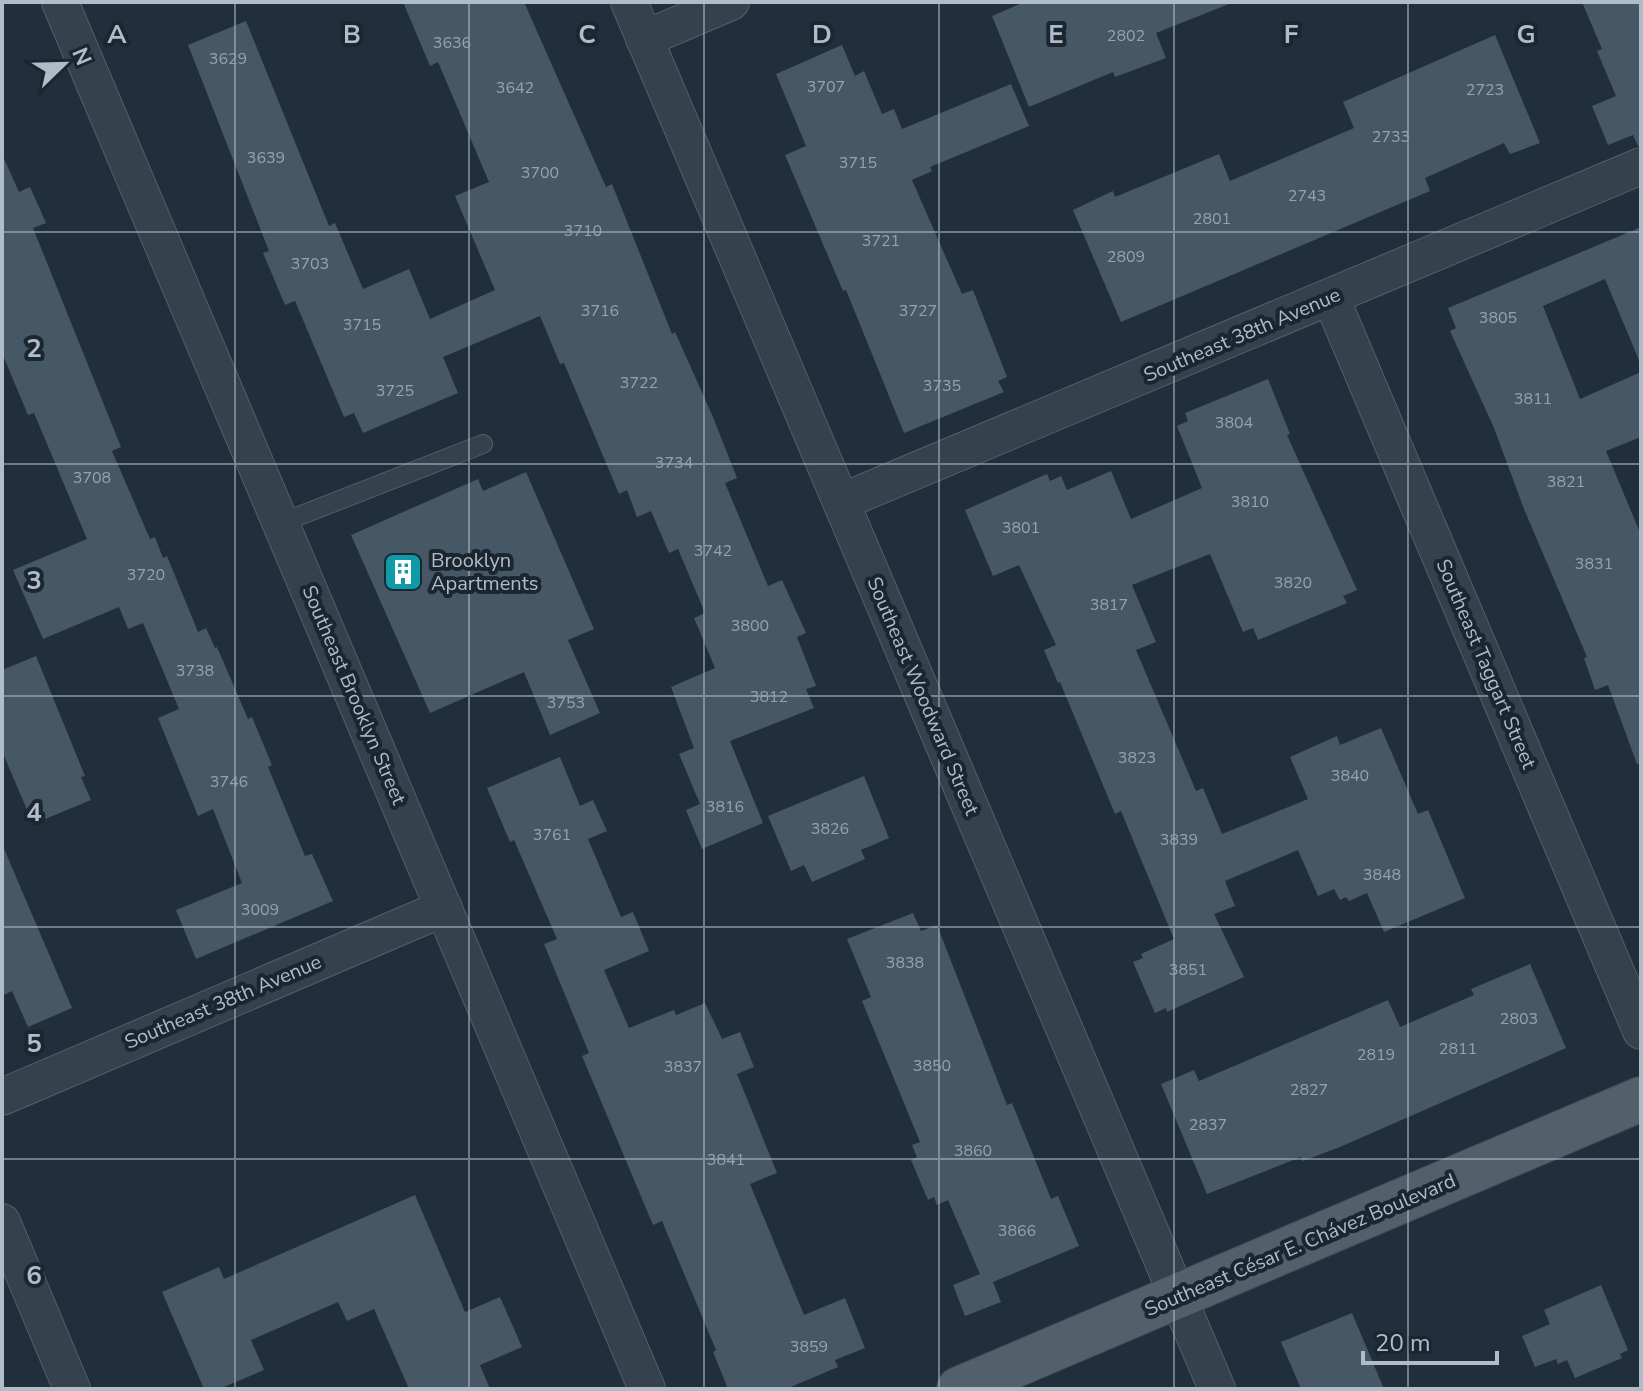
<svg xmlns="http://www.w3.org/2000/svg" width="1643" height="1391" viewBox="0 0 1643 1391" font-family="'Nunito Sans',sans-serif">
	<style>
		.building { fill: #465765 }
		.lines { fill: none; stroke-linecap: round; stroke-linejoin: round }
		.lane-casing { stroke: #535f69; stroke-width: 20 }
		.street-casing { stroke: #535f69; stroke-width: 38 }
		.primary-casing { stroke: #3e4a55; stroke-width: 46 }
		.lane { stroke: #35414c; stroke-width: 18 }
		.street { stroke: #35414c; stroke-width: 36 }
		.primary { stroke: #52606c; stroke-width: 44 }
		.grid { fill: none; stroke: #b0bcc8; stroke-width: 2; stroke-opacity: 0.55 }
		.labels { text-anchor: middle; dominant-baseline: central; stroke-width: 8; stroke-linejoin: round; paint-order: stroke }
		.number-label { font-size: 16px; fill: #96a3af }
		.street-label { font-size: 20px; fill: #b0bcc8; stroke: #1a2630 }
		.poi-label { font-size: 20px; fill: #b0bcc8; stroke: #1a2630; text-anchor: start }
		.grid-label { font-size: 26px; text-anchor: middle; font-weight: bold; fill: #b0bcc8; stroke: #1a2630; stroke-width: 8; stroke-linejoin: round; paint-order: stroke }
	</style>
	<rect width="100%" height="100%" fill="#212f3c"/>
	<!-- building -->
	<g class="building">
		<polygon points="403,2 524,2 606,187 612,184 672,334 675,332 713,417 737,478 725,483 768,586 782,580 806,633 797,637 816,686 806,689 814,708 730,741 763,823 702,849 686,810 700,804 679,754 694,748 671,687 715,668 694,618 705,613 678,549 669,553 651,511 637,517 627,490 619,494 564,363 560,364 540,316 443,357 458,393 363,433 354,413 344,417 295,301 285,305 263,253 269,251 188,45 246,21 329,226 335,223 363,289 409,269 430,319 495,290 455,196 489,182 438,62 430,66"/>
		<polygon points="1024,2 1228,2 1229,4 1156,33 1166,58 1115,77 1113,72 1029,107 992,16"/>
		<polygon points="1582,2 1641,2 1641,145 1638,146 1633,135 1608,145 1592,106 1616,96 1597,51 1602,49"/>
		<polygon points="1495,35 1540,143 1510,154 1504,143 1425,178 1430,191 1121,322 1073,210 1113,191 1115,197 1219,154 1230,181 1354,128 1343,102"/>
		<polygon points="842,45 855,76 864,71 882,114 894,109 902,129 1011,84 1029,126 930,167 932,171 912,180 962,294 973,290 1007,377 998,381 1004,392 904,433 846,290 843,291 785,155 806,146 776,74"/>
		<polygon points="2,154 19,192 30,187 46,223 33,228 121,447 112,451 150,539 155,537 163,558 167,556 198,632 206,628 215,648 217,647 248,719 252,717 272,765 268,767 305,856 312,854 333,901 196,959 176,910 242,883 213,809 198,816 158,718 179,709 143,623 128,629 119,607 43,639 13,570 87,539 34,413 28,415 2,353"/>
		<polygon points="1641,227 1641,365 1605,279 1543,306 1580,399 1641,372 1641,437 1606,451 1641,535 1641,763 1637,764 1608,685 1595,690 1584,658 1587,657 1524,509 1494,428 1450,331 1456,328 1448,308"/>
		<polygon points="1268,379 1290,434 1287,435 1357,590 1343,596 1347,603 1258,640 1253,628 1243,632 1210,554 1132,585 1156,642 1136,650 1196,791 1203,788 1222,834 1308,799 1290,757 1337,736 1340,745 1381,728 1418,814 1428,810 1465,898 1384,932 1367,893 1349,901 1346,897 1340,900 1334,889 1318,896 1298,850 1225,881 1235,906 1214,914 1244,977 1167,1012 1166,1008 1155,1013 1133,962 1143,958 1141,954 1174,939 1121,811 1115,814 1060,682 1058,683 1044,650 1056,645 1019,565 993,576 965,510 1047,474 1050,481 1061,476 1067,490 1111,471 1131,519 1202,488 1177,426 1188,421 1185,413"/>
		<polygon points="526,472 594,629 568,640 600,713 550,735 524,672 430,713 351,535 478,479 483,491"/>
		<polygon points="36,656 85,776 81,777 91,800 33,824 2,751 2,670"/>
		<polygon points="560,757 580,806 593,800 607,831 588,839 621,917 633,912 649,951 604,970 629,1028 674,1010 676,1015 705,1003 722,1039 740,1032 754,1067 737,1074 777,1173 750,1184 804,1315 845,1298 865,1348 835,1360 838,1367 786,1389 728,1389 713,1352 716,1350 662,1221 653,1225 582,1056 589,1053 544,944 557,939 514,840 510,842 487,788"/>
		<polygon points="864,776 889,838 861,850 865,859 812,882 804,865 791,871 768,816"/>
		<polygon points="2,844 72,1008 28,1027 12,991 2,996"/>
		<polygon points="913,913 921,931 937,925 1007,1105 1012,1103 1051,1199 1058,1196 1079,1246 993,1282 1001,1302 965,1316 953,1285 980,1274 948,1200 937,1205 934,1197 928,1200 911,1160 917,1157 912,1145 920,1142 862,1001 871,997 847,939"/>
		<polygon points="1530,964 1566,1048 1340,1147 1303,1161 1301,1157 1207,1194 1161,1084 1194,1070 1199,1081 1388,1000 1400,1027 1474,995 1471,989"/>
		<polygon points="415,1195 465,1312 500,1297 522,1347 480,1365 490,1389 409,1389 374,1309 347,1321 338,1302 251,1340 264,1370 219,1389 204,1389 162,1292 219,1267 224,1279"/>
		<polygon points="1601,1285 1628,1350 1620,1354 1622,1358 1575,1378 1567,1360 1558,1364 1556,1359 1535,1367 1522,1336 1550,1324 1544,1310"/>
		<polygon points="1352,1313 1384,1389 1301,1389 1281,1342"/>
	</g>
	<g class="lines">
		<!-- lane casing -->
		<g class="lane-casing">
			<polyline id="lane" points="281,523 483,444"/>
		</g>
		<!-- street casing -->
		<g class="street-casing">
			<g id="street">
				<polyline points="60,2 647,1389"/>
				<polyline points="629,2 1217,1389"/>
				<polyline points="644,39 731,2"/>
				<polyline points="1331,298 1641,1031"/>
				<polyline points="841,502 1641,166"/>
				<polyline points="2,1097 444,908"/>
				<polyline points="2,1222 72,1389"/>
			</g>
		</g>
		<!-- primary casing -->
		<g class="primary-casing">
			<polyline id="primary" points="959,1389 1641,1099"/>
		</g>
		<!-- lane -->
		<use href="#lane" class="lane"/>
		<!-- street -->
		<use href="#street" class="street"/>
		<!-- primary -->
		<use href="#primary" class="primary"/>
	</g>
	<!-- grid -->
	<path class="grid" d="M235,2V1389M469,2V1389M704,2V1389M939,2V1389M1174,2V1389M1408,2V1389M2,232H1641M2,464H1641M2,696H1641M2,927H1641M2,1159H1641"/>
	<!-- icons -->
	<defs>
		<g id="building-square" transform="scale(2)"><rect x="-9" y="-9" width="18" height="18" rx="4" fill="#0f9aa8" stroke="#1a2630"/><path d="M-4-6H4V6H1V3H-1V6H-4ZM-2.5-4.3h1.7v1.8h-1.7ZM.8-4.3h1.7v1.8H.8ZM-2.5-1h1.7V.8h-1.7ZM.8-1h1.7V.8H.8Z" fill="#fff"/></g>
	</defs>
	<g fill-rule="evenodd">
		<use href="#building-square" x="403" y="572"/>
	</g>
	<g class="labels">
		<!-- number labels -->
		<g class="number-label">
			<text x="1126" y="36">2802</text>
			<text x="452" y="43">3636</text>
			<text x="228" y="59">3629</text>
			<text x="826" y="87">3707</text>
			<text x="515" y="88">3642</text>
			<text x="1485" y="90">2723</text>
			<text x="1391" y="137">2733</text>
			<text x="266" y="158">3639</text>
			<text x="858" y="163">3715</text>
			<text x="540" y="173">3700</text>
			<text x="1307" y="196">2743</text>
			<text x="1212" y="219">2801</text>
			<text x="583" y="231">3710</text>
			<text x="881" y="241">3721</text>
			<text x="1126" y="257">2809</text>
			<text x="310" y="264">3703</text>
			<text x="600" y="311">3716</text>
			<text x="918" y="311">3727</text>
			<text x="1498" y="318">3805</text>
			<text x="362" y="325">3715</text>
			<text x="639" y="383">3722</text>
			<text x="942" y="386">3735</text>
			<text x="395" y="391">3725</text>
			<text x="1533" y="399">3811</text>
			<text x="1234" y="423">3804</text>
			<text x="674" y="463">3734</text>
			<text x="92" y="478">3708</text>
			<text x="1566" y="482">3821</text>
			<text x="1250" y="502">3810</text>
			<text x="1021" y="528">3801</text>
			<text x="713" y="551">3742</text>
			<text x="1594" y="564">3831</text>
			<text x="146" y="575">3720</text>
			<text x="1293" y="583">3820</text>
			<text x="1109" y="605">3817</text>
			<text x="750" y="626">3800</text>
			<text x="195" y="671">3738</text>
			<text x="769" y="697">3812</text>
			<text x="566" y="703">3753</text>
			<text x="1137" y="758">3823</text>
			<text x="1350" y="776">3840</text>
			<text x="229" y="782">3746</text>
			<text x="725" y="807">3816</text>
			<text x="830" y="829">3826</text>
			<text x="552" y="835">3761</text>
			<text x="1179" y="840">3839</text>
			<text x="1382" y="875">3848</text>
			<text x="260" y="910">3009</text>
			<text x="905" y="963">3838</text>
			<text x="1188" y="970">3851</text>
			<text x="1519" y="1019">2803</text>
			<text x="1458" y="1049">2811</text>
			<text x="1376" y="1055">2819</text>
			<text x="932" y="1066">3850</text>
			<text x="683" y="1067">3837</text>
			<text x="1309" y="1090">2827</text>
			<text x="1208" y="1125">2837</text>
			<text x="973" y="1151">3860</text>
			<text x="726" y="1160">3841</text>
			<text x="1017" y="1231">3866</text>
			<text x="809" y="1347">3859</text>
		</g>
		<!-- street labels -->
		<g class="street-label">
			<text transform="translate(1242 335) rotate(-23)">Southeast 38th Avenue</text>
			<text transform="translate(1486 664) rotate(67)">Southeast Taggart Street</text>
			<text transform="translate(354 695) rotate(67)">Southeast Brooklyn Street</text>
			<text transform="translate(923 696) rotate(67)">Southeast Woodward Street</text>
			<text transform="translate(223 1002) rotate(-23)">Southeast 38th Avenue</text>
			<text transform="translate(1300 1245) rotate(-23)">Southeast César E. Chávez Boulevard</text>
		</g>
		<!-- poi labels -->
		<g class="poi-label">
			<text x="431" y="560">Brooklyn<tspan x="431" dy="23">Apartments</tspan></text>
		</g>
	</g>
	<g class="grid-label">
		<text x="117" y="43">A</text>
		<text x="352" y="43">B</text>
		<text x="587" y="43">C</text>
		<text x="822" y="43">D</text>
		<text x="1056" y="43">E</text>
		<text x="1291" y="43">F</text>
		<text x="1526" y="43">G</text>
		<text x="34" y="357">2</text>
		<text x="34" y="589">3</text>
		<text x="34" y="821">4</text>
		<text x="34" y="1052">5</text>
		<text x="34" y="1284">6</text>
	</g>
	<!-- border -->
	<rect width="1643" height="1391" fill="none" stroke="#b0bcc8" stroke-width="8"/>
	<!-- north arrow -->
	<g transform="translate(64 64) rotate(67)" stroke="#1a2630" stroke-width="6" paint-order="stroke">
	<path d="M0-6L14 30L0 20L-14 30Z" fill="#b0bcc8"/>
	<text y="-12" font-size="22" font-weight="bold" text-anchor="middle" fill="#b0bcc8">N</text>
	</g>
	<!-- scale -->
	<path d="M1363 1351v12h134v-12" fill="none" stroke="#b0bcc8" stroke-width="4"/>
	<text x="1375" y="1351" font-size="24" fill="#b0bcc8" stroke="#1a2630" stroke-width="6" paint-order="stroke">20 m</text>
</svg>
